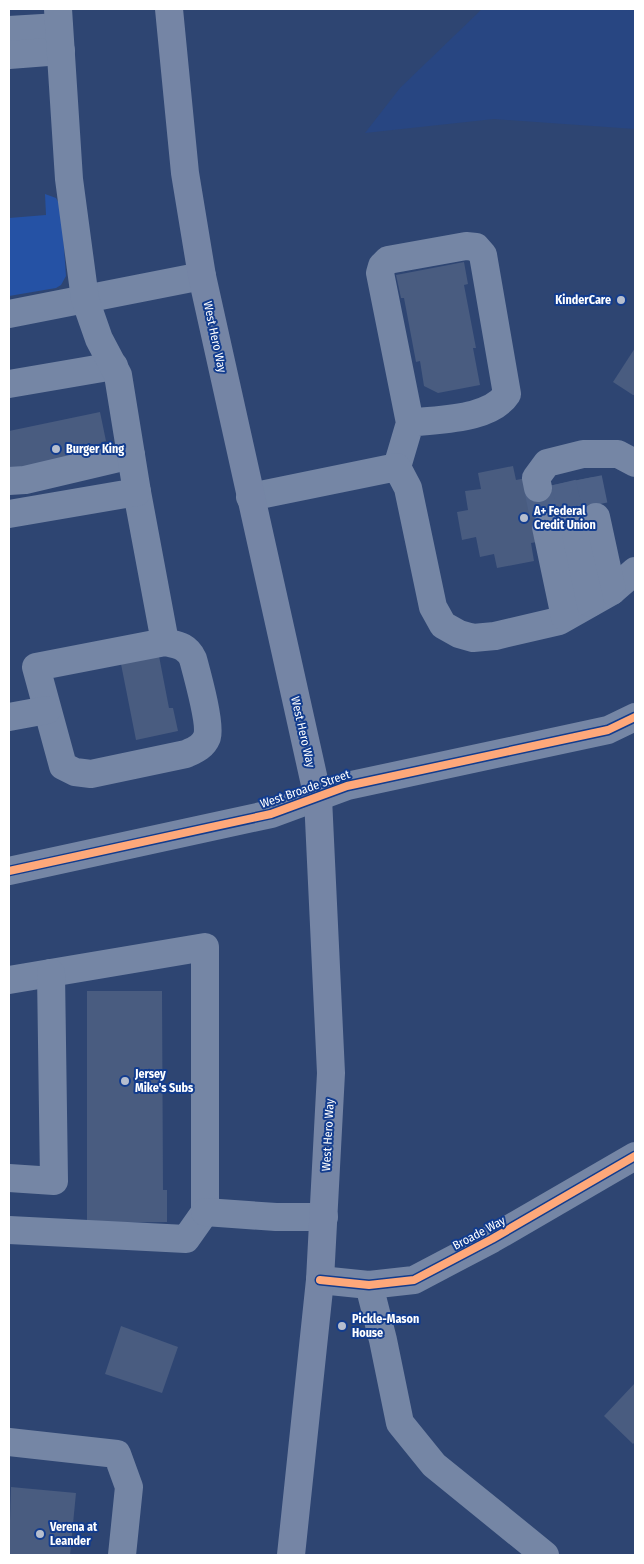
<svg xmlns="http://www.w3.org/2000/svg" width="644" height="1564" viewBox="0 0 644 1564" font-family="'Fira Sans Condensed',sans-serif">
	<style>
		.green { fill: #2552a5 }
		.water { fill: #284682 }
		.building { fill: #495c80 }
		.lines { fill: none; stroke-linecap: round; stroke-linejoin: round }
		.minor-tunnel { stroke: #4d6187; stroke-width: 28; stroke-dasharray: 28 14; stroke-linecap: butt }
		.minor { stroke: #7586a5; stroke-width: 28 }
		.major { stroke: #7585a5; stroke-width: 28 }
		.cycleway-casing { stroke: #123c8e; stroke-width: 11 }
		.cycleway { stroke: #fea87a; stroke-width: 8 }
		.poi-dot { fill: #b6bece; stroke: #123c8e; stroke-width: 2 }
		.labels { text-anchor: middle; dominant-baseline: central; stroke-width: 4; stroke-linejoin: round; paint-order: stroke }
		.poi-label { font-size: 12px; font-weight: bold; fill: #fff; stroke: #123c8e; text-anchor: start }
		.street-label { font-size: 12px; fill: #fff; stroke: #123c8e }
	</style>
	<rect width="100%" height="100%" fill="#2e4572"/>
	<!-- green -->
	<polygon class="green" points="45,194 56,198 61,207 66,276 61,285 56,288 9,296 9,218 46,215"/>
	<!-- water -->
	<polygon class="water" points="482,9 635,9 635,129 494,119 365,133 400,88"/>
	<!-- building -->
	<g class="building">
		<polygon points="464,262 468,284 464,285 476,348 473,348 480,385 438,393 424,386 420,361 416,362 404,298 401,298 396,275"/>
		<polygon points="635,348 635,395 633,395 613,382"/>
		<polygon points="100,412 106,441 102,442 105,456 9,475 9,431"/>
		<polygon points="513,466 516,480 531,477 533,489 593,477 600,516 543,541 531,543 534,561 497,568 494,554 480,557 476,537 462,540 457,512 468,510 465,491 481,489 478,473"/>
		<polygon points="159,656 169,708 173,708 178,731 136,740 121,664"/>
		<polygon points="87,991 162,991 163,1190 167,1190 167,1222 87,1223"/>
		<polygon points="121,1326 178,1347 162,1393 105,1374"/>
		<polygon points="635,1383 635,1442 633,1444 604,1416"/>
		<polygon points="11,1487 76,1493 70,1555 9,1555"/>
	</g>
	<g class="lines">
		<!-- minor-tunnel -->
		<g class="minor-tunnel">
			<polyline points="588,478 596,517"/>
			<polyline points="562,483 571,522"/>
			<polyline points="538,488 546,527"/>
		</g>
		<!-- minor -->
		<g class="minor">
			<polyline points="9,30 59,27"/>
			<polyline points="9,55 61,51"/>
			<polyline points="9,314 202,276"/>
			<polyline points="9,384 114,366"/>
			<path d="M397,467L410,423L380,273L382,266L388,260L466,246L476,247L483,255L507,394C490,420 439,419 410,423"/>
			<polyline points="9,481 25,480 131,455"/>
			<polyline points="538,488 536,478 547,463 583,454 618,454 635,463"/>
			<path d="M137,492L165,642C178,645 187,646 193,659C197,674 211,724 207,737C203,747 195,750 186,754L91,774L75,772L63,766L36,667L165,642"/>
			<polyline points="250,497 397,467 408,488 433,607 443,625 459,634 473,638 495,636 559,621 612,591 635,571"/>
			<polyline points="9,514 137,492 118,375 99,339 85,299 69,179 58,9"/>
			<polyline points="596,517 612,591"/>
			<polyline points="571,522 590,603"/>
			<polyline points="546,527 565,617"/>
			<polyline points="9,717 47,710"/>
			<polyline points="9,871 271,814 347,786 608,730 635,717"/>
			<polyline points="9,980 205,947 205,1212 186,1239 9,1230"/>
			<polyline points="9,1178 54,1181 51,973"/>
			<polyline points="205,1212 276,1217 324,1217"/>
			<polyline points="320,1280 369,1285 414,1280 492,1239 635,1156"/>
			<polyline points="369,1285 383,1340 400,1423 434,1465 545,1555"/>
			<polyline points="9,1442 117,1454 129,1487 122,1555"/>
		</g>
		<!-- major -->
		<polyline class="major" points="169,9 185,173 202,276 318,798 331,1073 320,1280 291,1555"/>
		<!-- cycleway casing -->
		<g class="cycleway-casing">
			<g id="cycleway">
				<polyline points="9,871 271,814 347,786 608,730 635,717"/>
				<polyline points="320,1280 369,1285 414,1280 492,1239 635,1156"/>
			</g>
		</g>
		<!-- cycleway -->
		<use href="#cycleway" class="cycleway"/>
	</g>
	<!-- markers -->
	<g class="poi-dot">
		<circle cx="621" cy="300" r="5"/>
		<circle cx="56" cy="449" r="5"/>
		<circle cx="524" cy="518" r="5"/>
		<circle cx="125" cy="1081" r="5"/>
		<circle cx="342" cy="1326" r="5"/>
		<circle cx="40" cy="1534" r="5"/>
	</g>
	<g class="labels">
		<!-- poi labels -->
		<g class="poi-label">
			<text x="611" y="300" text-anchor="end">KinderCare</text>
			<text x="66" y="449">Burger King</text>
			<text x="534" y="511">A+ Federal<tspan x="534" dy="14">Credit Union</tspan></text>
			<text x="135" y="1074">Jersey<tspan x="135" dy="14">Mike's Subs</tspan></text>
			<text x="352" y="1319">Pickle-Mason<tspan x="352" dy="14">House</tspan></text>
			<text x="50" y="1527">Verena at<tspan x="50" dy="14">Leander</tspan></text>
		</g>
		<!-- street labels -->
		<g class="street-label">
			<text transform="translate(215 337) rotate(78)">West Hero Way</text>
			<text transform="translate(303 732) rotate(77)">West Hero Way</text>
			<text transform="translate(305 789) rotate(-19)">West Broade Street</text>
			<text transform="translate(328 1135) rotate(-87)">West Hero Way</text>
			<text transform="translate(479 1233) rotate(-28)">Broade Way</text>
		</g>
	</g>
	<!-- border -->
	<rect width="644" height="1564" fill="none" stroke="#ffffff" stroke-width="20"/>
</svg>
